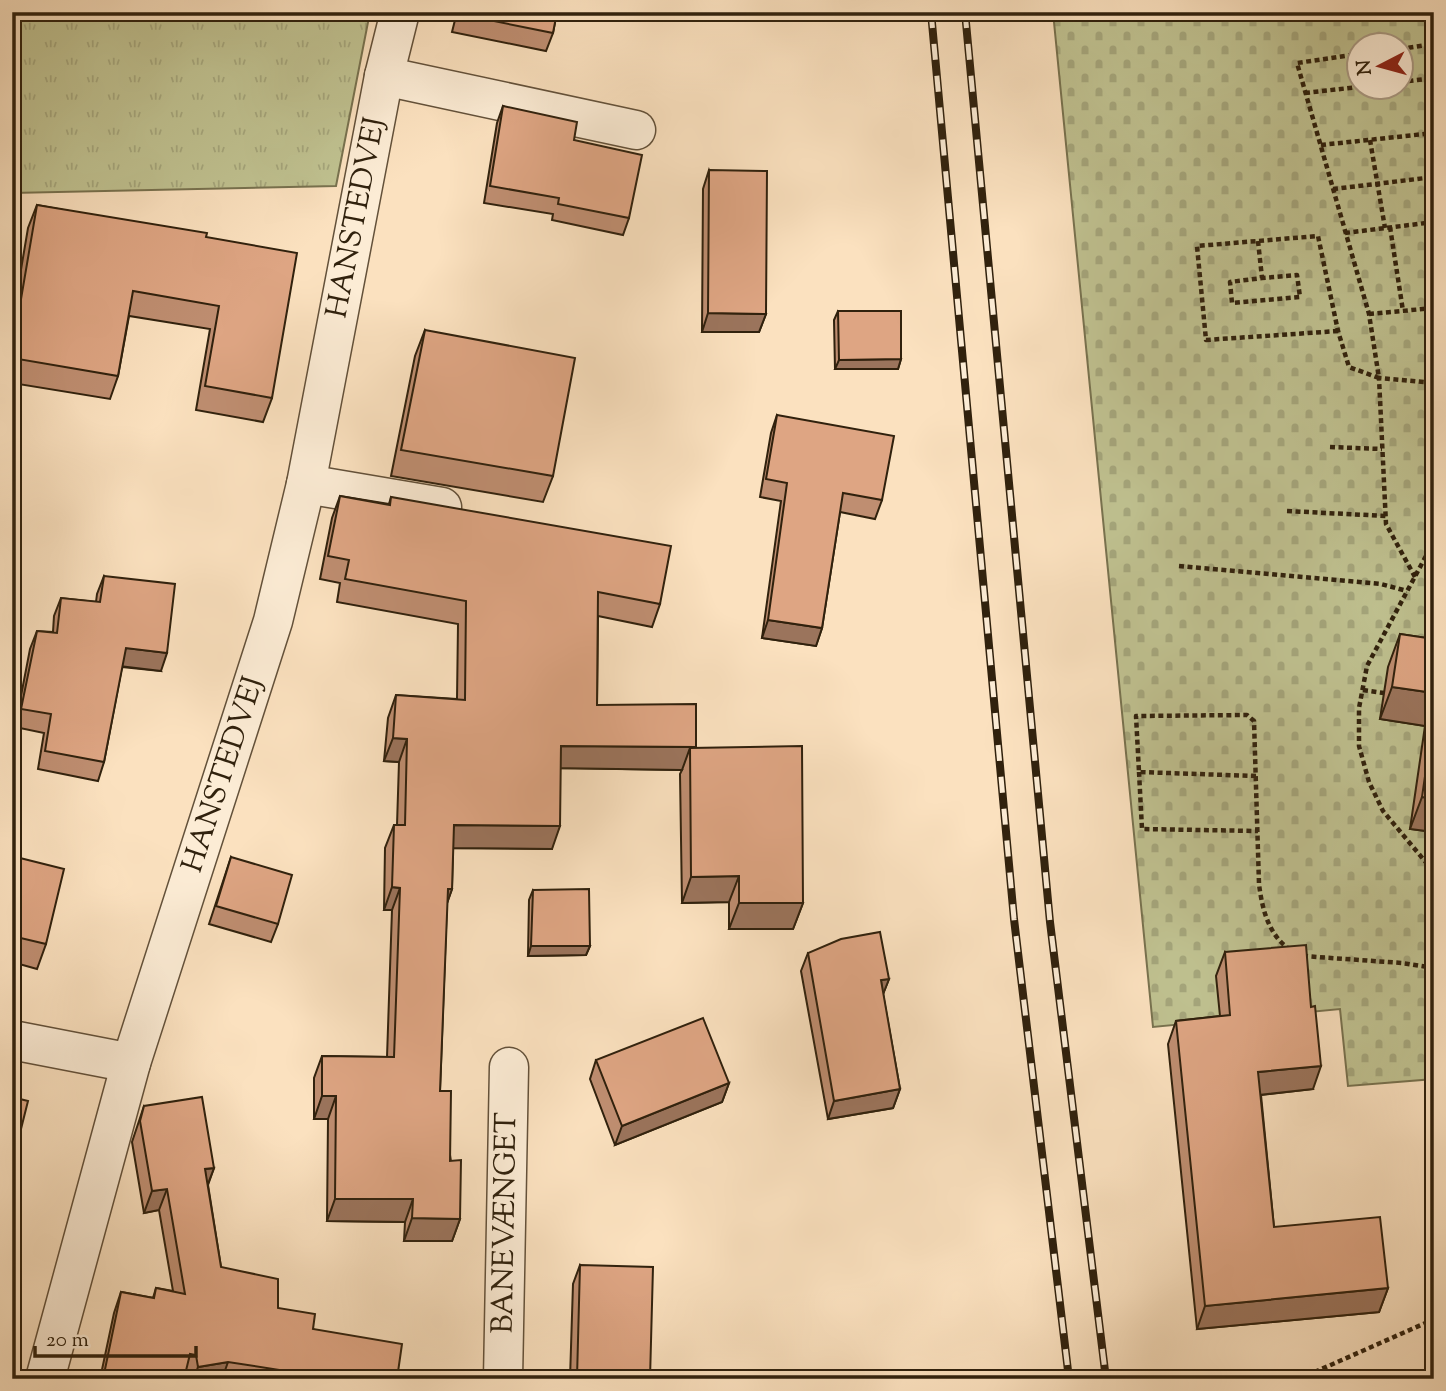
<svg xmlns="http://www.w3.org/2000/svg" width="1446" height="1391" viewBox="0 0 1446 1391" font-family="'Sorts Mill Goudy',serif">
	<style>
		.grass { fill: url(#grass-tufts); stroke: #78724f; stroke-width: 2 }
		.cemetery { fill: url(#cemetery-stones); stroke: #78724f; stroke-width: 2; fill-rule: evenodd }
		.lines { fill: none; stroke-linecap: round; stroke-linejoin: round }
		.street-casing { stroke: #63513a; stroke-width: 41 }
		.path { stroke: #30210d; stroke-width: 4.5; stroke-dasharray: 5 3.5; stroke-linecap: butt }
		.street { stroke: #fcecd5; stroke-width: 38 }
		.rail-casing { stroke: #30210d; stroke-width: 8 }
		.rail { stroke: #fcecd5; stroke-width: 5; stroke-dasharray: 16; stroke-linecap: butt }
		.wall { fill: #bf8e71; stroke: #30210d; stroke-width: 2 }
		.shaded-wall { fill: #9b745c; stroke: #30210d; stroke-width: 2 }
		.building { fill: #dea583; stroke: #30210d; stroke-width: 2 }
		.labels { text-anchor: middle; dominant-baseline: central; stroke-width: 6; stroke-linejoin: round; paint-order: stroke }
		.street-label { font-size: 30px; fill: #30210d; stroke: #fcecd5 }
	</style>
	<defs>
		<pattern id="grass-tufts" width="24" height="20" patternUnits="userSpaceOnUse" patternTransform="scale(1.75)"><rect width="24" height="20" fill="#c0c291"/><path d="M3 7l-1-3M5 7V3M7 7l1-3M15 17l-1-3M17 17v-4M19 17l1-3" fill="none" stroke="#a5a67c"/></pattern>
		<pattern id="cemetery-stones" width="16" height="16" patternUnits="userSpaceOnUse" patternTransform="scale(1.75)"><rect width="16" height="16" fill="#c0c291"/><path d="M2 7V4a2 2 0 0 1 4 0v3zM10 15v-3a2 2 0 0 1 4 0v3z" fill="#a5a67c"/></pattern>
	</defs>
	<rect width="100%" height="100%" fill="#fbe1bf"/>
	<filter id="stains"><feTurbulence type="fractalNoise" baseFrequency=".00286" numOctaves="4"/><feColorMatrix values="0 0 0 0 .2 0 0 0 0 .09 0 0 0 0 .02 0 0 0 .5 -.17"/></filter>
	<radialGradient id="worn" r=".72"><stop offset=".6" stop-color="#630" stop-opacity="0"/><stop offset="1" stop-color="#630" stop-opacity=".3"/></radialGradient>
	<!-- grass -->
	<polygon class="grass" points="12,12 370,12 336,186 12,193"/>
	<!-- cemetery -->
	<path class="cemetery" d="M1053,12H1434V1079L1348,1086L1340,1009L1153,1027ZM1358,46H1400V88H1358Z"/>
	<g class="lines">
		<!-- street casing -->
		<g class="street-casing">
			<g id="street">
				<polyline points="384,76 636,130"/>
				<polyline points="306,484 442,507"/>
				<polyline points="12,1040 131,1063"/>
				<polyline points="45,1379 131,1063 273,621 306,484 384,76 400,12"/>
				<polyline points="503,1379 509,1067"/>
			</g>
		</g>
		<!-- path -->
		<g class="path">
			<polyline points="1400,49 1434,44"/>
			<polyline points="1400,82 1434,78"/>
			<polyline points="1305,93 1358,87"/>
			<polyline points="1432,133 1434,145"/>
			<polyline points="1370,140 1385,228"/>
			<polyline points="1321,145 1434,133"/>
			<polyline points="1333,189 1434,177"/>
			<polyline points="1390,227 1403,311"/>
			<polyline points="1345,233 1434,222"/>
			<polyline points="1258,241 1262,278 1230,282 1232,303 1300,297 1297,275 1262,278"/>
			<polyline points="1369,314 1434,308"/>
			<polyline points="1338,331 1206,340 1197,246 1318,236 1338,331 1349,367 1379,378 1369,314 1297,63 1358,54"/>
			<polyline points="1330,447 1382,449"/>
			<polyline points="1287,511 1386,516"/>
			<polyline points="1434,541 1367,666 1359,708 1359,746 1369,782 1383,811 1434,872"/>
			<polyline points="1179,566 1381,584 1407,591"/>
			<polyline points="1415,577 1386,524 1379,378 1434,383"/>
			<polyline points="1363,690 1384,693"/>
			<polyline points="1139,772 1142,829 1258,831"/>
			<path d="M1256,776L1139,772L1136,716L1247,715L1254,721L1259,884C1262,908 1268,934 1289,949"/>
			<polyline points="1303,956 1402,963 1434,968"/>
			<polyline points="1299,1379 1430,1321"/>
		</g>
		<!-- street -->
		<use href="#street" class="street"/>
		<!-- rail casing -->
		<g class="rail-casing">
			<g id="rail">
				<polyline points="931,12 1014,919 1069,1379"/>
				<polyline points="965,12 1050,922 1106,1379"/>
			</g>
		</g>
		<!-- rail -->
		<use href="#rail" class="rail"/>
	</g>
	<!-- wall -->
	<g class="wall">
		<polygon points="457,12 557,12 553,33 546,51 452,32"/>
		<polygon points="503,106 574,140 629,218 623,235 552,220 553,214 484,203 497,123"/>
		<polygon points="709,170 766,314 759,332 702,332 703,189"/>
		<polygon points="37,205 206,237 272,398 263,422 196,410 210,329 129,316 118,376 110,399 12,383 12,323 28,228"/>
		<polygon points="838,311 901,359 898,369 835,369 834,320"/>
		<polygon points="425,330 553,476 543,502 391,476 415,356"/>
		<polygon points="777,415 882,500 875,519 840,512 822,628 816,646 762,638 781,501 760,497 771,433"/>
		<polygon points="340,496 389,504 391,497 660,604 652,627 598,616 597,705 696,748 803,903 793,929 729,929 729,902 682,903 680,774 682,770 560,768 552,849 453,848 452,889 447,903 440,1091 460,1219 452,1241 404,1241 405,1222 327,1221 328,1119 314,1119 314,1078 322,1056 387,1057 392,910 384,910 385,848 394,825 397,825 399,762 384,761 388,718 396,695 457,699 458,624 337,602 340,583 320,579 332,518"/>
		<polygon points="104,576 161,671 122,667 104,762 98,781 38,769 44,733 15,727 30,649 37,631 53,632 54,616 61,598 96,602 97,594"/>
		<polygon points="1400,634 1434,639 1434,832 1410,829 1425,726 1380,719 1388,667"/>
		<polygon points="12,856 46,944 37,969 12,962"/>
		<polygon points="231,857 278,924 271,942 209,924"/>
		<polygon points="533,890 590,946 586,955 528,956 529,900"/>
		<polygon points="1225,952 1313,1089 1261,1095 1274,1227 1388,1288 1379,1312 1197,1329 1168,1044 1176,1021 1220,1016 1216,976"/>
		<polygon points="808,953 889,979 883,994 900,1089 893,1108 828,1119 801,971"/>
		<polygon points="596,1060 729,1083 722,1102 615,1145 590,1079"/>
		<polygon points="144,1106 214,1168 208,1185 221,1267 278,1308 397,1379 188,1379 188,1377 185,1376 184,1379 100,1379 114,1313 121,1292 153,1298 156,1288 173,1291 159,1210 144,1213 132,1142"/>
		<polygon points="580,1265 650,1379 570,1379 573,1284"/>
	</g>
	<!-- shaded-wall -->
	<g class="shaded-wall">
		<polygon points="708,313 766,314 759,332 702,332"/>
		<polygon points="901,359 898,369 835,369 839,360"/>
		<polygon points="768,620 822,628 816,646 762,638"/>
		<polygon points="126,648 167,653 161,671 119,666"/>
		<polygon points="1392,687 1434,693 1434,701 1425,726 1380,719"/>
		<polygon points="393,738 407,739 399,762 384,761"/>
		<polygon points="561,746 696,747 690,748 682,770 552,768"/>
		<polygon points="1422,797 1434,798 1434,832 1410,829"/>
		<polygon points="454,825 560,826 552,849 446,848"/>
		<polygon points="739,876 729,902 682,903 691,877"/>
		<polygon points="392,887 400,888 392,910 384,910"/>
		<polygon points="448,889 452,889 444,912"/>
		<polygon points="739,903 803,903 793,929 729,929"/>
		<polygon points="531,946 590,946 586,955 528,956"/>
		<polygon points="889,979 882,997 881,980"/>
		<polygon points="1321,1066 1313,1089 1250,1096 1258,1072"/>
		<polygon points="729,1083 722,1102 615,1145 622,1126"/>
		<polygon points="900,1089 893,1108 828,1119 834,1101"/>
		<polygon points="322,1096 336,1096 328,1119 314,1119"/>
		<polygon points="214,1168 206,1189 205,1169"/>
		<polygon points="167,1189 159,1210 144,1213 152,1191"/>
		<polygon points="335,1199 413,1199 405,1222 327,1221"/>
		<polygon points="412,1218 460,1219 452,1241 404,1241"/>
		<polygon points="1388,1288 1379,1312 1197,1329 1205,1306"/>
		<polygon points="228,1362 222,1379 194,1379 198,1367"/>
	</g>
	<!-- building -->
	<g class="building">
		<polygon points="459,12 557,12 553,33 459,14"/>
		<polygon points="503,106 577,122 574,140 642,155 629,218 558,204 559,198 490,186"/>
		<polygon points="709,170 767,171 766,314 708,313"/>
		<polygon points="37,205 207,233 206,237 297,253 272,398 205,386 219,306 133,291 118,376 12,358 12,352"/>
		<polygon points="838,311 901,311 901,359 839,360"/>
		<polygon points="425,330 575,358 553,476 401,450"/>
		<polygon points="777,415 894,436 882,500 843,493 822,628 768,620 787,483 766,479"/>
		<polygon points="340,496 390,505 391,497 671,546 660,604 598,592 597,705 696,704 696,747 561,746 560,826 454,825 452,889 448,889 440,1091 451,1091 450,1161 461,1160 460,1219 412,1218 413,1199 335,1199 336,1096 322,1096 322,1056 394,1057 400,888 392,887 394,825 405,825 407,739 393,738 396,695 465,700 466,601 345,579 349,560 328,556"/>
		<polygon points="104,576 175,584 167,653 126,648 104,762 45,751 51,714 21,709 37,631 57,633 61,598 100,602"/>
		<polygon points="1400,634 1434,639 1434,693 1392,687"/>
		<polygon points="1434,714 1434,798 1422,797"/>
		<polygon points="802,746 803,903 739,903 739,876 691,877 690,748"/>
		<polygon points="12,856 64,869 46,944 12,936"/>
		<polygon points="231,857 292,875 278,924 216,906"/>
		<polygon points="589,889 590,946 531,946 533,890"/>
		<polygon points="880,932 889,979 881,980 900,1089 834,1101 808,953 841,939"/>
		<polygon points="1306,945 1311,1007 1315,1006 1321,1066 1258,1072 1274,1227 1380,1217 1388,1288 1205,1306 1176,1021 1230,1015 1225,952"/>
		<polygon points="703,1018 729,1083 622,1126 596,1060"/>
		<polygon points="12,1097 28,1101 12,1165"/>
		<polygon points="202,1097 214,1168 205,1169 221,1267 278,1279 278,1308 315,1314 313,1329 402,1344 397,1379 298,1379 299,1373 228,1362 198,1367 196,1355 190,1354 184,1379 103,1379 121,1292 154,1298 156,1288 185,1294 167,1189 152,1191 140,1121 144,1106"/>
		<polygon points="580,1265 653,1267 650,1379 577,1378"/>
	</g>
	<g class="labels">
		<!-- street labels -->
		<g class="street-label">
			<text transform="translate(357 218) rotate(-79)">HANSTEDVEJ</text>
			<text transform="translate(224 775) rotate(-72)">HANSTEDVEJ</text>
			<text transform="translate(506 1223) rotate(-89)">BANEVÆNGET</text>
		</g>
	</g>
	<!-- margin -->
	<rect width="1446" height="1391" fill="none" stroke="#fbe1bf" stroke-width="42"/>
	<rect x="14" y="14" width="1418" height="1363" fill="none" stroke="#30210d" stroke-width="3.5"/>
	<rect x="21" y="21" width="1404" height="1349" fill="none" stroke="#30210d" stroke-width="2"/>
	<!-- north arrow -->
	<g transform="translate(1380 66) rotate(264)"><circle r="33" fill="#fcecd5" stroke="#aa9b85" stroke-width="2"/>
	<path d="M0-5L12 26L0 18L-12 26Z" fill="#8f2418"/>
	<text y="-10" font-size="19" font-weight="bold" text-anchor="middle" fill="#30210d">N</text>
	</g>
	<!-- scale -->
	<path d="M35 1346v10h161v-10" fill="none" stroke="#30210d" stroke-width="3.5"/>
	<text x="46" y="1346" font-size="21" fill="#30210d" stroke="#fcecd5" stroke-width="5" paint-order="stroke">20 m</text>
	<rect width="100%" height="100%" filter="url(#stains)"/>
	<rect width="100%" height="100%" fill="url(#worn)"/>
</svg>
